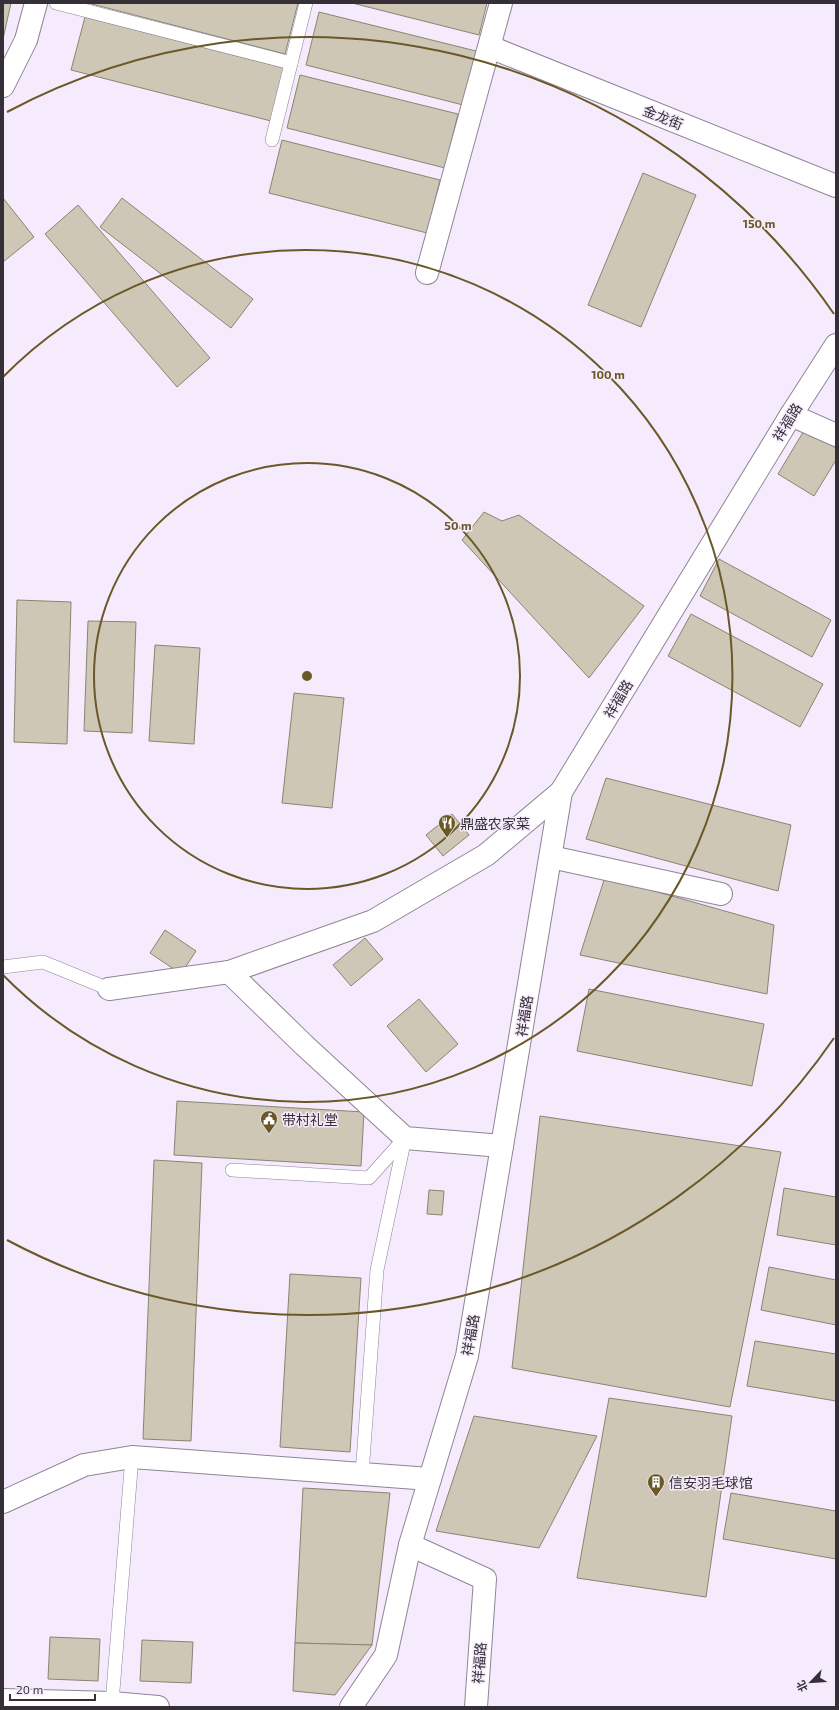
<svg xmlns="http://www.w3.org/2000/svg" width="839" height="1710" viewBox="0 0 839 1710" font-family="'Exo 2','Noto Sans SC',sans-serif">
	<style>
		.building { fill: #cec7b5; stroke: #8a8473 }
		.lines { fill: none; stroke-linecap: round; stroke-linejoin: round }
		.service-casing { stroke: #8f8595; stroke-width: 14 }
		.minor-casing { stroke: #8f8595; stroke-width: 24 }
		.service { stroke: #fff; stroke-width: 13 }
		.minor { stroke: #fff; stroke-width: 22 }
		.ring { fill: none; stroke: #6a5826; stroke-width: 2 }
		.labels { text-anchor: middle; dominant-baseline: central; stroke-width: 3; stroke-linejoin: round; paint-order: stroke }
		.street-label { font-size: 14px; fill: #353037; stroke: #f6ebfc }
		.poi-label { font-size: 14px; fill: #353037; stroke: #f6ebfc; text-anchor: start }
		.centre { fill: #6a5826; stroke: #f6ebfc; stroke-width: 2 }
		.ring-label { font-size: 12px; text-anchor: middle; font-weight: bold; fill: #6a5826; stroke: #f6ebfc; stroke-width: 3; stroke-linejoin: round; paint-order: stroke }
	</style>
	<rect width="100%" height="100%" fill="#f6ebfc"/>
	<!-- building -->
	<g class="building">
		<polygon points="3,3 11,3 3,39"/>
		<polygon points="88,3 298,3 285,54"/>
		<polygon points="352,3 487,3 479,35"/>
		<polygon points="319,12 476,51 463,105 306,65"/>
		<polygon points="85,17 284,68 271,121 71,70"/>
		<polygon points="300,75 458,114 445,168 287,128"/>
		<polygon points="282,140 440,180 427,233 269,193"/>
		<polygon points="643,173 696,195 641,327 588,305"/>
		<polygon points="3,198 34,237 3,262"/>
		<polygon points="122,198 253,299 231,328 100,227"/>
		<polygon points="78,205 210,358 177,387 45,234"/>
		<polygon points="805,429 836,448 836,460 814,496 778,474"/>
		<polygon points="484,512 502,521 519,515 644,606 589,678 462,540"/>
		<polygon points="719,559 831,620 812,657 700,596"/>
		<polygon points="17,600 71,602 67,744 14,742"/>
		<polygon points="691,614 823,684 800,727 668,656"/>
		<polygon points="88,621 136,622 132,733 84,731"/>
		<polygon points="155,645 200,648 194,744 149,741"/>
		<polygon points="294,693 344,698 332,808 282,803"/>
		<polygon points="606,778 791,825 778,891 586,839"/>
		<polygon points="452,814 469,835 443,856 426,835"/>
		<polygon points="605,877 774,925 767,994 580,955"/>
		<polygon points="165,930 196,951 181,974 150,953"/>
		<polygon points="365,938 383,959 351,986 333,965"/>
		<polygon points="589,989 764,1024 752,1086 577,1051"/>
		<polygon points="419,999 458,1044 426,1072 387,1026"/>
		<polygon points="177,1101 364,1112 361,1166 174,1155"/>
		<polygon points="540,1116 781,1152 730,1407 512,1368"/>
		<polygon points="154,1160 202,1163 191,1441 143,1439"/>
		<polygon points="784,1188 836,1197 836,1245 777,1235"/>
		<polygon points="429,1190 444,1191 442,1215 427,1214"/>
		<polygon points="769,1267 836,1280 836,1325 761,1310"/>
		<polygon points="290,1274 361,1278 350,1452 280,1447"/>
		<polygon points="755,1341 836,1354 836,1401 747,1386"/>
		<polygon points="609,1398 732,1416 706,1597 577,1578"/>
		<polygon points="474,1416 597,1436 539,1548 436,1531"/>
		<polygon points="303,1488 390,1493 372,1645 295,1643"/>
		<polygon points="731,1493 836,1511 836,1559 723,1539"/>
		<polygon points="50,1637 100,1639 98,1681 48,1679"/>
		<polygon points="142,1640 193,1642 191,1683 140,1681"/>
		<polygon points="295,1643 372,1645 335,1695 293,1691"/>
	</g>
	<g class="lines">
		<!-- service casing -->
		<g class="service-casing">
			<g id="service">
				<polyline points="56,3 291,63"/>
				<polyline points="272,140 306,3"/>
				<polyline points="3,967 43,962 109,989"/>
				<polyline points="232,1170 369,1178 404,1139"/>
				<polyline points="362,1474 377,1270 405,1138"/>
				<polyline points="112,1703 132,1457"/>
			</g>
		</g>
		<!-- minor casing -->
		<g class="minor-casing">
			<g id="minor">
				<polyline points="490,47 836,186"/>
				<polyline points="3,86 26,40 36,3"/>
				<polyline points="427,273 501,3"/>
				<polyline points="791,415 836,435"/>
				<polyline points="551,857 721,894"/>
				<polyline points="229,972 304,1045 405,1138 502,1146"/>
				<polyline points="109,989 229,972 373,921 486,855 561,792"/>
				<polyline points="3,1502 84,1465 132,1457 430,1479"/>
				<polyline points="410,1545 485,1579 476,1707"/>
				<polyline points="3,1700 112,1703 158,1707"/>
				<polyline points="351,1707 386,1655 410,1545 467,1356 561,792 791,415 836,345"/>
			</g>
		</g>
		<!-- service -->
		<use href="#service" class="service"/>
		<!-- minor -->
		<use href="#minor" class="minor"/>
	</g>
	<!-- distance rings -->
	<g class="ring">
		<circle cx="307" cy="676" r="213"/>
		<path d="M3 377A426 426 0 1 1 3 975"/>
		<path d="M834 1038A639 639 0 0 1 7 1240M7 112A639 639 0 0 1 834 314"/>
	</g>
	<!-- icons -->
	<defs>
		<g id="restaurant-pin" transform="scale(0.9)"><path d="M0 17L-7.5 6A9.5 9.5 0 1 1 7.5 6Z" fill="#6a5826" stroke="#f6ebfc"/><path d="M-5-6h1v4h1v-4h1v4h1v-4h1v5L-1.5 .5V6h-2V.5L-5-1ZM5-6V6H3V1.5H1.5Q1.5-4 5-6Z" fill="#fff"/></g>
		<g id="civic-pin" transform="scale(0.9)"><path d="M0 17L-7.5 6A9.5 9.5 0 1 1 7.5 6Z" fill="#6a5826" stroke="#f6ebfc"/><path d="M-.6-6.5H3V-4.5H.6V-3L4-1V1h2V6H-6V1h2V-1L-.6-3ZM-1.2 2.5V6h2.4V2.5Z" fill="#fff"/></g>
		<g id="building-pin" transform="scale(0.9)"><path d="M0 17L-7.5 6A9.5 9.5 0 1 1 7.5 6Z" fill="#6a5826" stroke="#f6ebfc"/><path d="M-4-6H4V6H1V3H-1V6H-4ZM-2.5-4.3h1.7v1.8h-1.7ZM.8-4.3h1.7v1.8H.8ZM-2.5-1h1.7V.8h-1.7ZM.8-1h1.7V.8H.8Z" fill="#fff"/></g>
	</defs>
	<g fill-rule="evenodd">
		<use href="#restaurant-pin" x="447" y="823"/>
		<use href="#civic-pin" x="269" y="1119"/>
		<use href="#building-pin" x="656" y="1482"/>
	</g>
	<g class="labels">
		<!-- street labels -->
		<g class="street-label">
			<text transform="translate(663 117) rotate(22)">金龙街</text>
			<text transform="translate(787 422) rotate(-58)">祥福路</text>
			<text transform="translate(618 699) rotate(-59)">祥福路</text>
			<text transform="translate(524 1016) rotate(-81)">祥福路</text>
			<text transform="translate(470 1335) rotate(-80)">祥福路</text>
			<text transform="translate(479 1663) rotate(-86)">祥福路</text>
		</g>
		<!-- poi labels -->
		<g class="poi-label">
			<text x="460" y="823">鼎盛农家菜</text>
			<text x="282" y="1119">带村礼堂</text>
			<text x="669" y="1482">信安羽毛球馆</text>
		</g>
	</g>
	<circle cx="307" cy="676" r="6" class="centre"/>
	<g class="ring-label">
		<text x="759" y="228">150 m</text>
		<text x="608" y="379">100 m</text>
		<text x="458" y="530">50 m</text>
	</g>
	<!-- border -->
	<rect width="839" height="1710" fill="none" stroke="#353037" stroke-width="8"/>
	<!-- north arrow -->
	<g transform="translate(811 1682) rotate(245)" stroke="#f6ebfc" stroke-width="3" paint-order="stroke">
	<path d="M0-3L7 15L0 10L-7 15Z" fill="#353037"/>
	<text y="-6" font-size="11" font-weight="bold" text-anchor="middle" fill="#353037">北</text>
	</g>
	<!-- scale -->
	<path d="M10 1694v6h85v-6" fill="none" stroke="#353037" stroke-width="2"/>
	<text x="16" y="1694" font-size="12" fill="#353037" stroke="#f6ebfc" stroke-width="3" paint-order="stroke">20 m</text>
</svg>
